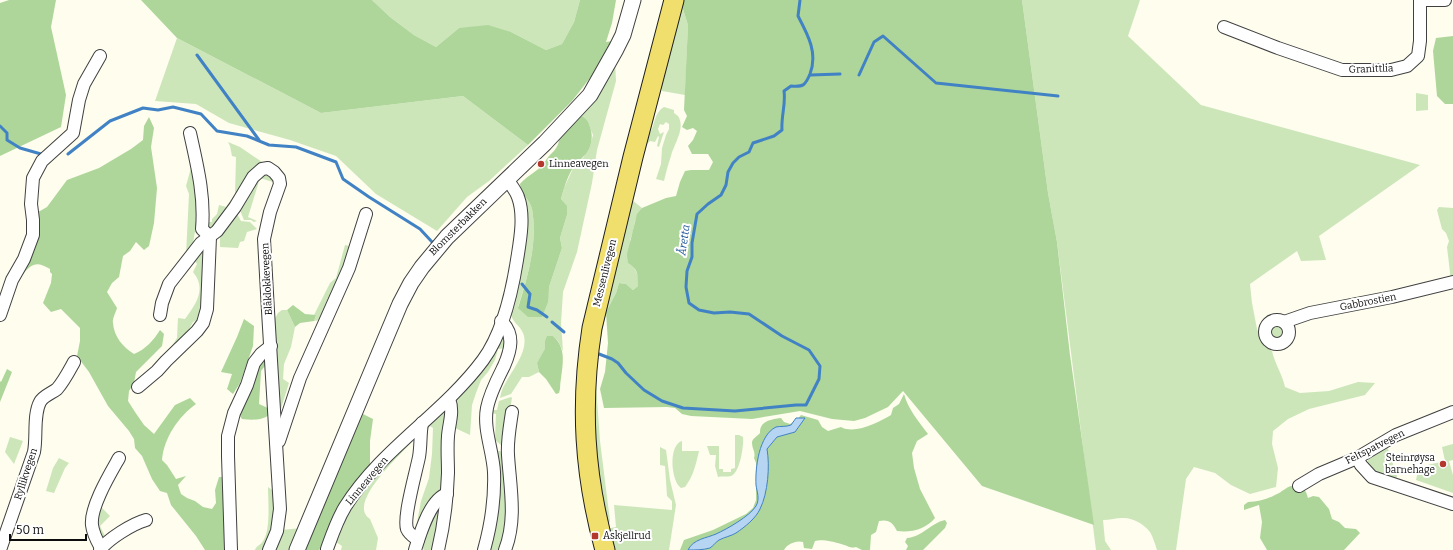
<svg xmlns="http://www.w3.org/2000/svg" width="1453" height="550" viewBox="0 0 1453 550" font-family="Bitter,serif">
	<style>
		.green { fill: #cce6ba }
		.forest { fill: #aed69a }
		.water { fill: #b6d5f2; stroke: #4182c5 }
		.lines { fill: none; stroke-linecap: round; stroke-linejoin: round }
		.stream { stroke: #4182c5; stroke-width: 3 }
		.minor-casing { stroke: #404040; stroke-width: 14 }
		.tertiary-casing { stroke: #404040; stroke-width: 17 }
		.primary-casing { stroke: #1e1e1e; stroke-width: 21 }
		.minor { stroke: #fff; stroke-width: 12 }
		.tertiary { stroke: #fff; stroke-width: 15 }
		.primary { stroke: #f0df6c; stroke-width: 19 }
		.poi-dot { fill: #b4372e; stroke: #fff; stroke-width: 1.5 }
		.labels { text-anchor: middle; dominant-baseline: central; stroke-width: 4; stroke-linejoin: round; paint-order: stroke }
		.street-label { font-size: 10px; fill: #0d0d0d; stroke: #fff }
		.poi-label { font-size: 10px; fill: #0d0d0d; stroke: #fff; text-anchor: start }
		.water-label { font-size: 11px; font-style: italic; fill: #1e5597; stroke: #fff }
	</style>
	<rect width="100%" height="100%" fill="#fefdee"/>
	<!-- green -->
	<g class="green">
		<polygon points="372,0 580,0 574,22 562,44 546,50 511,32 459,28 436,47 414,35 390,17"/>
		<path d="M1022,0H1140L1128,36L1201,105L1420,165L1319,236L1326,260L1301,261L1297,251L1250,284L1252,303L1257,329L1264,346L1272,351C1275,364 1282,374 1285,387L1300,393L1329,391L1358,382L1375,383L1365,395L1309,409L1288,419L1273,431L1272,444L1278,468L1276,487L1250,494L1231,485L1215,473L1194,467L1186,479L1176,550H1157C1155,544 1153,537 1150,532C1144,524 1132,517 1122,518C1116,518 1110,520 1103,520L1105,541L1111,550H1096L1057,242L1048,193Z"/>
		<polygon points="682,6 688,25 685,95 662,91 662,68"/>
		<polygon points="177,38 321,113 463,96 528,145 489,181 467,197 437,231 376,194 336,156 290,140 229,123 196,104 155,101"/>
		<path d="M615,61L616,81L597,150L592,183L577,252L563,292L561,323L563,351L558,341L553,336L545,341L546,349L537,363L539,372L529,377H522L511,394L500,398C501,393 502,388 505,384C512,370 530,350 523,333C519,324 513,324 510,312L520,184C521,194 530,200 532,209C538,242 528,276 518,307L549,287L562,248L560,238L567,215V207L561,199L564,188L575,164L583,158L590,146L593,135L589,125L581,116Z"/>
		<polygon points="1416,93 1428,95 1428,110 1416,111"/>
		<path d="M664,107L674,110V113L678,116C686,128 674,144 671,156C668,164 666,173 664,181L656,179L661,164L662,148L666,135L669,129V124L666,122L663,125L660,124L658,129L660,134L664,132L659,147L657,146L659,137L658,136L655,142L650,141L647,144H644L643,139C657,131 651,115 664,107Z"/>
		<polygon points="228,142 240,147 262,162 251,170 246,177 218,224 210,229 208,227 206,222 212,222 212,219 217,214 219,205 226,207 235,194 236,157 232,156 230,146"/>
		<polygon points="192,164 198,214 193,243 189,253 186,255 189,194 186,186"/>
		<polygon points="269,173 276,183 260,178 248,217 257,221 254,222 251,220 244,220 239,208 255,178"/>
		<polygon points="632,200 642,208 635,221 633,231 630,240 634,267 638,276 638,286 633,290 626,284 619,283 616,293 606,312 595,371 600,441 610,521 606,529 616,527 614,505 672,510 672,501 667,496 665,466 660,465 660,447 666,450 670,480 676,505 669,550 611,550 598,499 593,356"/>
		<polygon points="1439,207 1453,208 1453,280 1451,281 1447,247 1449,241 1446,233 1442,229 1437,210"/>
		<polygon points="236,212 241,221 250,222 257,229 247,232 244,241 240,242 238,248 220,247 220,232"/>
		<polygon points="345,245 354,247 321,320 314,321 316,315 314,315 330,283 336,278"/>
		<path d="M203,247L205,248L203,301L200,311L201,318L193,322L185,337L170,349L177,338L178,318L185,319C196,304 207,289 193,272L197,264L194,260Z"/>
		<polygon points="282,310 287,310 295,327 291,347 284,364 283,379 289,383 279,415 274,320 278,313"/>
		<circle cx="1277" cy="332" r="9"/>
		<polygon points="505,334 506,348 498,349 495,360 488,372 481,380 476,393 472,405 470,435 455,428 455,398 500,336"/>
		<polygon points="511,397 512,398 504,444 501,445 495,440 496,414 490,413 491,410 497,410 499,401"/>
		<polygon points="446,405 444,491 415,533 412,529 414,529 416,528 421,501 429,478 432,454 433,428 430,426 428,429 426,426"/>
		<path d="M416,433C414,437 413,441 410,444C400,455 346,504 370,519L378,538L376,550H341L342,546L333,540L351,500Z"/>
		<path d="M735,435H739L743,437C744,445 740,473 731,476C728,477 722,476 718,477L715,466L716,455H710L707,446H719V469H723V472H731V469L735,468Z"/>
		<polygon points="10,437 23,441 14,464 5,452"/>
		<path d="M682,441V451H699C696,464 693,477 685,487L681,488C671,481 668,445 682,441Z"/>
		<polygon points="1453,444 1453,460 1449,461 1453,475 1453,493 1416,480 1419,467 1445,461 1442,447"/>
		<polygon points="1387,446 1397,476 1396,480 1376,474 1367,464 1369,457"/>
		<polygon points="496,451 500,451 505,456 509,493 502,550 486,550"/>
		<polygon points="59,458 69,463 65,468 54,493 46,491 53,468"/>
		<path d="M268,487L272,490L274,493C274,513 274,533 263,550H255C257,545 261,545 263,541C271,530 268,500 268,487Z"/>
		<polygon points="440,500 434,550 424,550 420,543"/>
		<polygon points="99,505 110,516 100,526 105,536 102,538 98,538 95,514"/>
		<polygon points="302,528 293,550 273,550 281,530"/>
	</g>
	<!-- forest -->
	<g class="forest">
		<polygon points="9,0 56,0 51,27 66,95 61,127 0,156 0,3"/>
		<polygon points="141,0 372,0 390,17 414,35 436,47 459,28 488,25 511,32 546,50 562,44 574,22 580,0 616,0 612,23 606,42 612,41 597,69 572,101 528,145 463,96 321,113 177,38"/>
		<path d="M684,0H1022L1048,193L1057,242L1070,355L1094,525L982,486L903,391L888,407L865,418L854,421L832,419L800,411L752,419L691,416L682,414L675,408L667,407L604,408L600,389L605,372L608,343L606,312L616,293L619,283L626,284L633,290L638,286C638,274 638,269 628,263L627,254L637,214L642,208L666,198L676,196L680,182L685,171L691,170H709L713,162L708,154H692L688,146L693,140L697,131L693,128L687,130L682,127L687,116L684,110L688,25L682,6Z"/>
		<polygon points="1453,36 1453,104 1445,104 1437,96 1433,51 1436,38"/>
		<path d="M581,116C586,118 588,121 590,127C594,138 591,150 582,158C580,161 577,162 575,165C568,174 564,188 561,199L567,206V215L560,238L562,248L549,287L548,302L542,317H528L518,308C528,276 538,242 532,209C530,200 521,194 520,184C526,177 534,173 542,166C545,163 546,159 549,156C556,149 560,145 559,134Z"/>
		<path d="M149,117L154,128L151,147L157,188L154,223L149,246L144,250L136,242L130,251L123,256L119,277L112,283L107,292L117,308C116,312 112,319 113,323C114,337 123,347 134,354C146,349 153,341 160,330L164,334L162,346L136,372L134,383L129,391L128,401L135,412L144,425L154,434L175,405L190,398L196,404C178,417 164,438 162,460L167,465L176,479L186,476L178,485L181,494L187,498L195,501L203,507L212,509L216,503L215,490L219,477H224L226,550H205L196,536L171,505L167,493L160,491L152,479L142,456L135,448L134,439L129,431L108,406L89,372L77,356L80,341V328L61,309L51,312L43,303L51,283L52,274L50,272V269C37,261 32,263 23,274L20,270L35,212L40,211L47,207L67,180L99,168L131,149L143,140L144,126Z"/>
		<polygon points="293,305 305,314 316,315 314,321 300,323 295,327 287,310"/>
		<polygon points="244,319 254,326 253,346 240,383 233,394 227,389 232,374 221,372 237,337"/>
		<path d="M547,336H553C569,350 561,369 560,389L559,393L556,394L546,379L539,372L537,363L545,349V341Z"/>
		<path d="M263,357L268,362L261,371L259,404L270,409L271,413C264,421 252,420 242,419L240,416L241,410L248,398L250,382Z"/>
		<polygon points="7,369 12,372 0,402 0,381 1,382"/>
		<path d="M904,394C908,409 919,422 928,434L917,441L912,453L914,468L920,489L935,518C926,529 911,533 897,531C893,523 889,519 879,521L876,532L871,535L870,550H862L856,547C850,549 847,545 841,544C834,542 822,539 815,541L812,549L804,548L803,542C796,540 787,544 784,550H680L684,540L713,530L746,514L753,508L756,500V463L754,458C756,452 752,449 752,443C752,438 757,437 760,433C760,431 760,429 761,427C764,420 774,419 781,418L784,422L790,424L797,420L801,415L818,420L822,427L828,431L841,427C855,435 879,422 891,415L893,408L899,404Z"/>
		<polygon points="361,413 373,419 370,441 370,468 324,545 319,550 303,550"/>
		<path d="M1291,486L1302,488L1306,492L1308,498L1313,496L1319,497L1329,509L1332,519L1339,522L1345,528L1356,529L1360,533L1344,550H1267L1260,538L1262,522L1259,505L1244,510V505L1248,502C1258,502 1268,499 1277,494C1282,492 1285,488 1291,486Z"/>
		<path d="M945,520L947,523L945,528L923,550H906L908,546L905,542L907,538C922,537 931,523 945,520Z"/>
	</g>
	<!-- water -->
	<path class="water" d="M796,418H805L795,432L777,437L767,449C770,466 768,493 760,509C756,518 745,527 736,533C731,536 725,537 719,540C716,542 713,546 710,548C703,550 695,550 688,550C693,539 707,538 716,534C727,529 750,516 756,506C760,499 757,492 756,485C755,468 759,435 776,427C780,426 786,427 791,425Z"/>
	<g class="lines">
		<!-- stream -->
		<g class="stream">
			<polyline points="197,55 259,140"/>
			<polyline points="810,75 840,74"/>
			<polyline points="859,75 874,42 883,36 936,83 1058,96"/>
			<polyline points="0,126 7,133 7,140 20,148 41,154"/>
			<polyline points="68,154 110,121 143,108 158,110 173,107 201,114 217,131 247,136 269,145 296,147 336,162 343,179 369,197 420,229 433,243"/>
			<polyline points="522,284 530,294 528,307 537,310 547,317"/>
			<polyline points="552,322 564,332"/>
			<path d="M599,354L612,359L618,363L626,373L644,390L662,401L683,408L735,411L796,405H806L819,379L820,366L809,350L782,336L749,314L730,312L714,313L699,310L689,303L686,287L687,271L692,257V243L697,214L708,204L721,195L726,185L728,172L733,163L739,157L749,152L753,143L774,136L782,130C781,116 786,104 784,91L791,86C803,87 805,86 810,74C818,53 808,35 798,16L800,0"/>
		</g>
		<!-- minor casing -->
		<g class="minor-casing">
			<g id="minor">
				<polyline points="1425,0 1445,0"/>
				<polyline points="1224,27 1278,48 1342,70 1391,70 1407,66 1418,56 1420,41 1420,0"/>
				<polyline points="0,315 12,280 24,259 33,235 33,220 31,204 33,178 42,161 73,133 79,100 84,84 100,56"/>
				<polyline points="160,315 162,303 169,284 201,243 217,231 235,207 253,177 262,169 268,168 274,172 279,178 280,184 270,212 264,239 268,311 280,509 277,531 269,550"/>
				<circle cx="1277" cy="332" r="12"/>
				<polyline points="1284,322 1310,313 1392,297 1453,282"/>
				<path d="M138,387L157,371L166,361L197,331L203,323L207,309L210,237L202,229C205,196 197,165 190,133"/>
				<polyline points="279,441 300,378 349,268 366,214"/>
				<polyline points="1357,458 1361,465 1372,477 1453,504"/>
				<polyline points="1299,486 1319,474 1357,458 1396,435 1453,412"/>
				<path d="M418,540C414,537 409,534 407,529C403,517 416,472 419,457C421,446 420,434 422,423"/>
				<path d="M101,548C97,541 93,534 92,525C90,507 110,474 119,458"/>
				<path d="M327,549C332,535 337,520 345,507C381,449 443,414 483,360C502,334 512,292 517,260C520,241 525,216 518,197C516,191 511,185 507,179"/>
				<path d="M0,550L34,452C37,437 33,415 40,402C43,396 52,393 57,389C64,381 69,371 74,362"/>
				<path d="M100,550C108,539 132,524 146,520"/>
				<polyline points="231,550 228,456 228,436 234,413 247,385 254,363 261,354 271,346"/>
				<path d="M415,550C420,534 430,499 447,494"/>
				<path d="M438,550C444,525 447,499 448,473C448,461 447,448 448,436C449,423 454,412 449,399"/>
				<path d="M484,550C491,525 495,498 494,472C493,451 483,429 487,408C490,393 497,380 504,366C511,350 515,334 501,321"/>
				<path d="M505,550C517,519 510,487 508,455C507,441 510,426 512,412"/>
			</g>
		</g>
		<!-- tertiary casing -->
		<g class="tertiary-casing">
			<polyline id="tertiary" points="297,550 379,354 400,304 411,283 422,267 447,237 545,143 590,95 616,49 623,35 633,0"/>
		</g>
		<!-- primary casing -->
		<g class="primary-casing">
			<path id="primary" d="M605,550C584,474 580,405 592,328L633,157L674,0"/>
		</g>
		<!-- minor -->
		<use href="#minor" class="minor"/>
		<!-- tertiary -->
		<use href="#tertiary" class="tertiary"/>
		<!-- primary -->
		<use href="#primary" class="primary"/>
	</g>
	<!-- markers -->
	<g class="poi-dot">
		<circle cx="541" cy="164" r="4"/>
		<circle cx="1443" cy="464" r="4"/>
		<rect x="591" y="532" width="8" height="8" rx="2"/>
	</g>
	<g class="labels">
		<!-- street labels -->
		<g class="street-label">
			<text transform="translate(1371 69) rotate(-2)">Granittlia</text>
			<text transform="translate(458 227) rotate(-45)">Blomsterbakken</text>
			<text transform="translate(605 273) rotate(-76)">Messenlivegen</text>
			<text transform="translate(267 279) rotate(-93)">Blåklokkevegen</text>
			<text transform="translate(1368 302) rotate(-11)">Gabbrostien</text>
			<text transform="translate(1375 447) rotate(-27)">Feltspatvegen</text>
			<text transform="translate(26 474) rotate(-72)">Ryllikvegen</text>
			<text transform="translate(367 481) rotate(-50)">Linneavegen</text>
		</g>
		<!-- poi labels -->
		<g class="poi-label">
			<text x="549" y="164">Linneavegen</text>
			<text x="1435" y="458" text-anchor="end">Steinrøysa<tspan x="1435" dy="12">barnehage</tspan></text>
			<text x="603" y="536">Askjellrud</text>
		</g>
		<!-- water labels -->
		<g class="water-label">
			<text transform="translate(684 240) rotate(-82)">Åretta</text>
		</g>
	</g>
	<!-- scale -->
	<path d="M10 534v6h76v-6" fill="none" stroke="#0d0d0d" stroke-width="2"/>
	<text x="16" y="534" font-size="12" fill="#0d0d0d" stroke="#ffffff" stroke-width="3" paint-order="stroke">50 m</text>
</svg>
